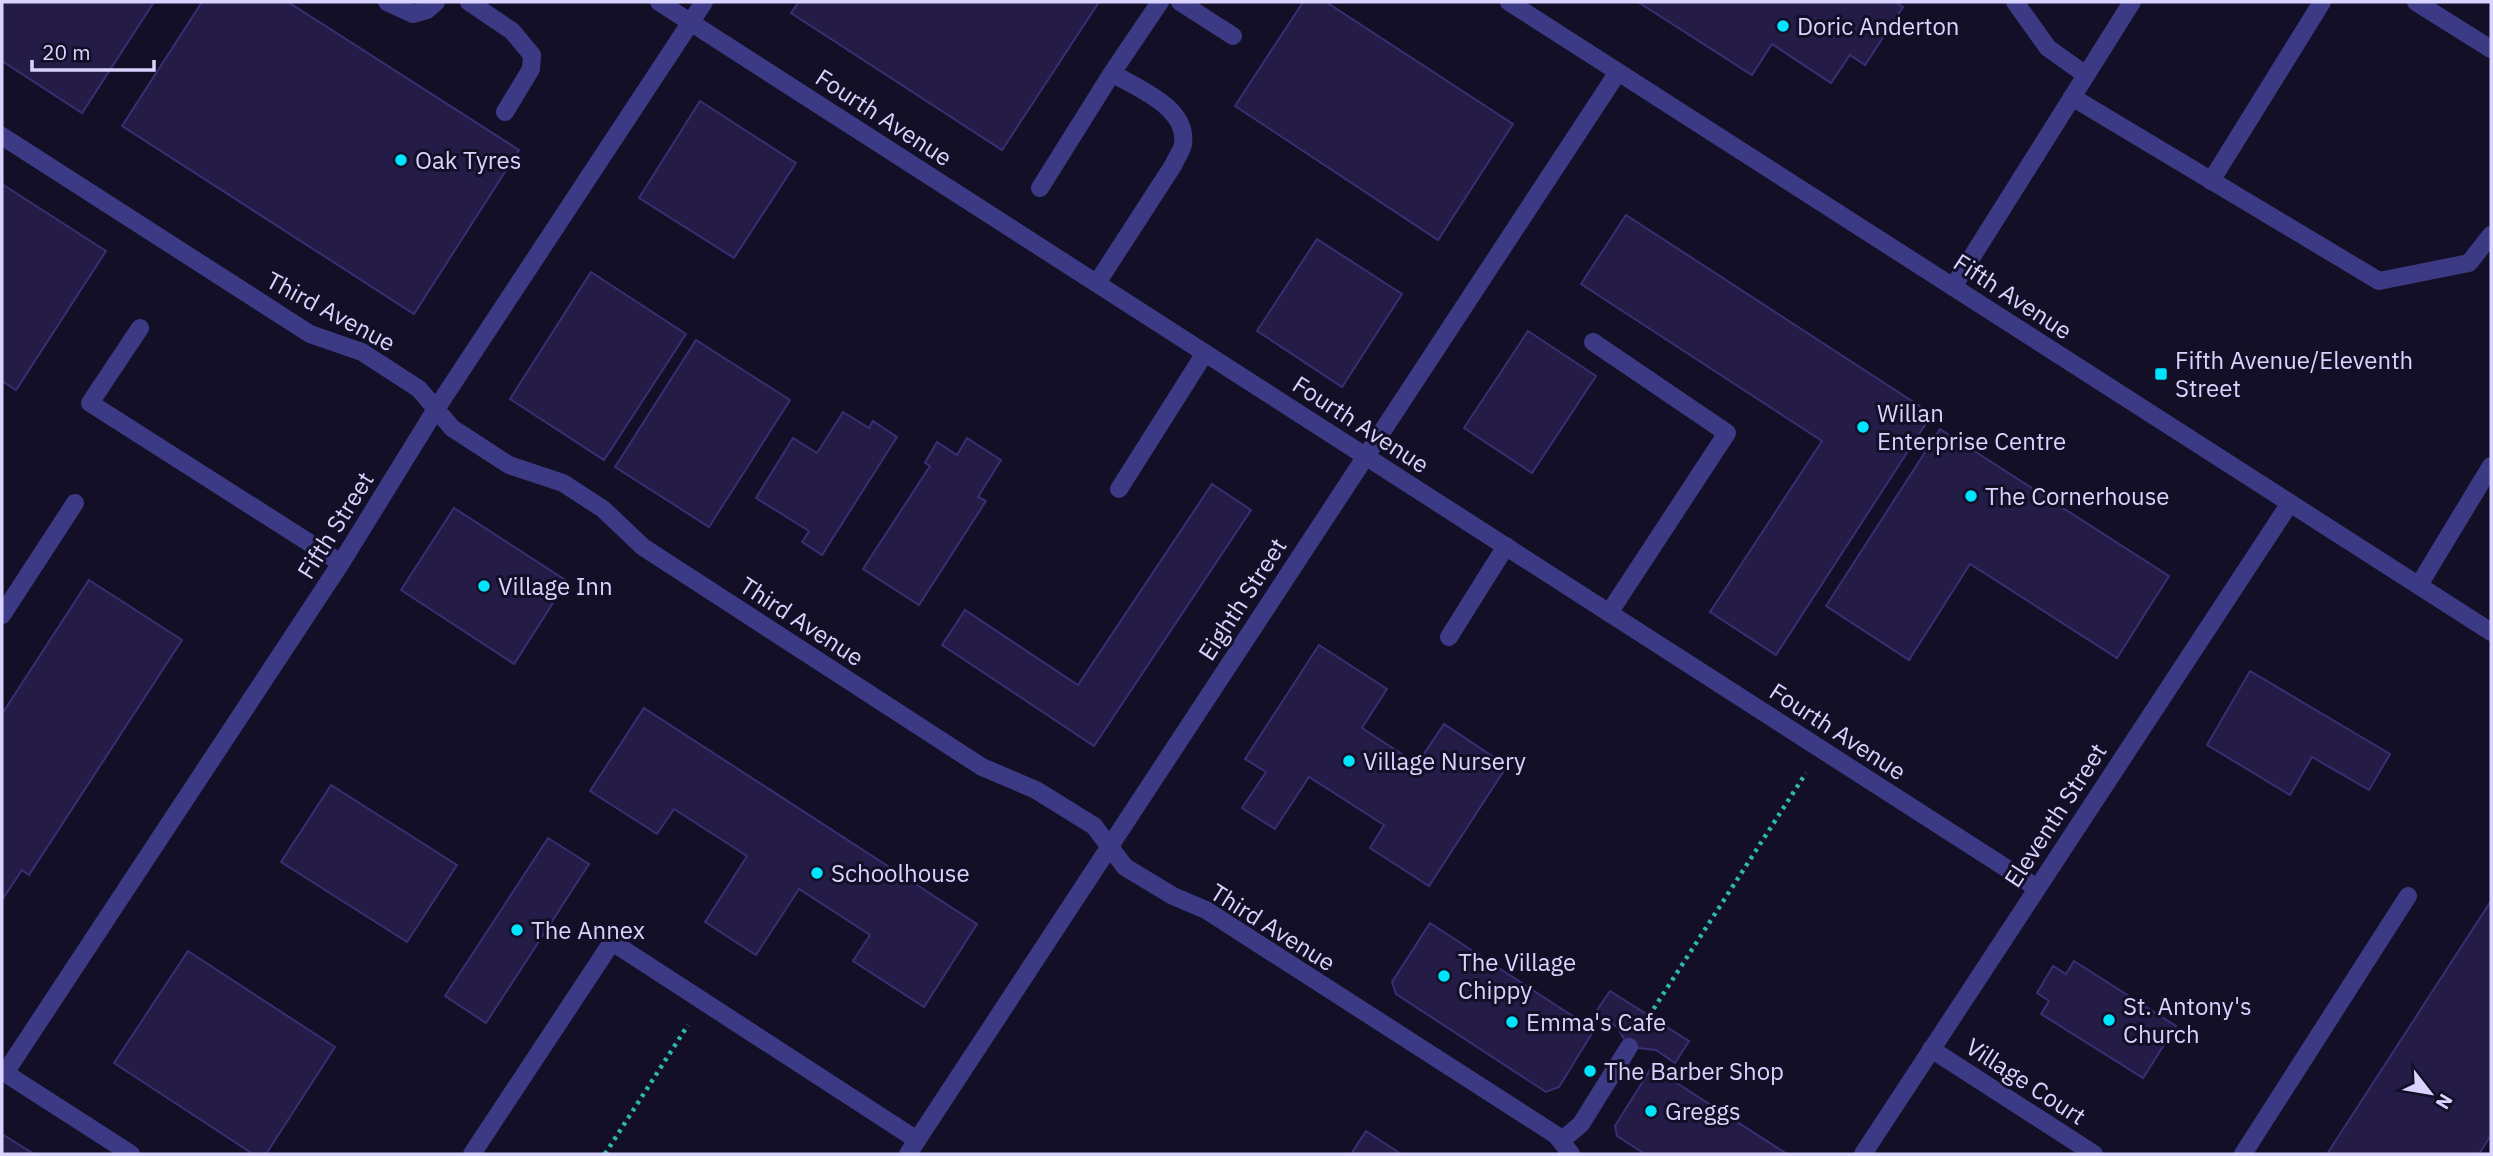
<svg xmlns="http://www.w3.org/2000/svg" width="2493" height="1156" viewBox="0 0 2493 1156" font-family="'IBM Plex Sans',sans-serif">
	<style>
		.building { fill: #241b47; stroke: #3b2d73; stroke-width: 2 }
		.lines { fill: none; stroke-linecap: round; stroke-linejoin: round }
		.path { stroke: #2fb8b0; stroke-width: 4.5; stroke-dasharray: 3.5 5; stroke-linecap: butt }
		.minor { stroke: #3d3a85; stroke-width: 18 }
		.poi-dot { fill: #00e5ff; stroke: #130f26; stroke-width: 2.5 }
		.labels { text-anchor: middle; dominant-baseline: central; stroke-width: 6; stroke-linejoin: round; paint-order: stroke }
		.poi-label { font-size: 24px; fill: #d9d4ff; stroke: #130f26; text-anchor: start }
		.street-label { font-size: 24px; fill: #d9d4ff; stroke: #130f26 }
	</style>
	<rect width="100%" height="100%" fill="#130f26"/>
	<!-- building -->
	<g class="building">
		<polygon points="2,2 154,2 82,113 2,61"/>
		<polygon points="202,2 288,2 519,150 414,314 122,126"/>
		<polygon points="799,2 1099,2 1002,150 791,13"/>
		<polygon points="1303,2 1326,2 1513,124 1438,240 1235,106"/>
		<polygon points="1638,2 1895,2 1903,7 1865,65 1850,55 1831,83 1772,44 1752,75"/>
		<polygon points="700,101 796,163 734,258 639,198"/>
		<polygon points="2,184 106,251 16,390 2,381"/>
		<polygon points="1626,215 1932,414 1776,655 1710,612 1822,441 1581,284"/>
		<polygon points="1317,239 1402,294 1342,387 1257,331"/>
		<polygon points="591,272 686,334 604,460 510,399"/>
		<polygon points="1528,331 1596,376 1532,473 1464,428"/>
		<polygon points="696,340 790,400 709,527 615,467"/>
		<polygon points="843,412 869,428 873,421 897,437 822,555 802,542 809,531 756,498 793,438 817,453"/>
		<polygon points="1940,429 2169,576 2117,658 1970,564 1909,660 1826,606"/>
		<polygon points="967,438 1001,460 978,497 986,501 919,605 863,569 930,466 925,463 937,442 957,455"/>
		<polygon points="1212,484 1251,510 1094,746 942,645 965,610 1078,685"/>
		<polygon points="454,508 567,581 514,664 401,590"/>
		<polygon points="89,580 182,640 29,875 22,870 2,900 2,714"/>
		<polygon points="1319,645 1387,689 1362,728 1417,764 1444,724 1507,766 1429,886 1370,848 1384,825 1309,777 1275,829 1242,808 1266,772 1245,759"/>
		<polygon points="2250,671 2390,754 2369,790 2312,757 2290,795 2207,745"/>
		<polygon points="644,708 977,924 924,1007 853,961 870,935 799,889 756,955 705,922 747,856 674,809 657,834 590,791"/>
		<polygon points="331,785 457,865 407,942 281,862"/>
		<polygon points="548,838 589,864 486,1023 445,996"/>
		<polygon points="2491,901 2491,1135 2479,1154 2327,1154"/>
		<polygon points="1430,923 1594,1030 1559,1087 1546,1092 1396,994 1392,982"/>
		<polygon points="188,951 335,1047 266,1154 253,1154 114,1063"/>
		<polygon points="2074,961 2176,1026 2143,1078 2041,1014 2049,1001 2037,993 2053,966 2066,974"/>
		<polygon points="1610,991 1689,1041 1675,1063 1656,1050 1629,1047 1617,1027 1595,1013"/>
		<polygon points="1652,1067 1787,1154 1645,1154 1617,1136 1615,1126"/>
		<polygon points="1366,1131 1401,1154 1351,1154"/>
		<polygon points="2,1134 34,1154 2,1154"/>
	</g>
	<g class="lines">
		<!-- path -->
		<g class="path">
			<polyline points="1649,1016 1806,773"/>
			<polyline points="605,1154 688,1025"/>
		</g>
		<!-- minor -->
		<g class="minor">
			<polyline points="387,2 413,14 427,10 436,2"/>
			<polyline points="469,2 512,31 532,55 531,69 505,112"/>
			<polyline points="659,2 2037,888"/>
			<polyline points="1180,2 1233,36"/>
			<polyline points="1509,2 2491,632"/>
			<polyline points="2015,2 2048,48 2086,75"/>
			<polyline points="2416,2 2491,49"/>
			<polyline points="2072,97 2379,281 2469,263 2491,235"/>
			<polyline points="2,136 310,334 362,352 419,389 452,428 509,465 563,483 603,509 643,547 982,767 1036,790 1094,826 1125,867 1173,896 1206,910 1556,1135 1571,1154"/>
			<polyline points="2211,181 2322,2"/>
			<polyline points="1040,188 1112,73 1160,2"/>
			<path d="M1097,283L1174,164C1176,158 1182,151 1183,144C1188,107 1138,89 1112,73"/>
			<polyline points="1953,287 2132,2"/>
			<polyline points="140,328 90,403 341,563"/>
			<polyline points="1593,342 1727,433 1609,613"/>
			<polyline points="1119,489 1205,353"/>
			<polyline points="2419,585 2491,466"/>
			<polyline points="2,615 75,503"/>
			<polyline points="1449,637 1506,546"/>
			<polyline points="1931,1049 2094,1154"/>
			<polyline points="2,1071 131,1154"/>
			<polyline points="5,1073 341,563 436,409 704,2"/>
			<polyline points="1561,1141 1581,1124 1629,1047"/>
			<polyline points="472,1154 612,942 917,1140"/>
			<polyline points="908,1154 1618,72"/>
			<polyline points="1863,1154 2290,503"/>
			<polyline points="2243,1154 2408,896"/>
		</g>
	</g>
	<!-- markers -->
	<g class="poi-dot">
		<circle cx="1783" cy="26" r="7"/>
		<circle cx="401" cy="160" r="7"/>
		<rect x="2154" y="367" width="14" height="14" rx="3.5"/>
		<circle cx="1863" cy="427" r="7"/>
		<circle cx="1971" cy="496" r="7"/>
		<circle cx="484" cy="586" r="7"/>
		<circle cx="1349" cy="761" r="7"/>
		<circle cx="817" cy="873" r="7"/>
		<circle cx="517" cy="930" r="7"/>
		<circle cx="1444" cy="976" r="7"/>
		<circle cx="2109" cy="1020" r="7"/>
		<circle cx="1512" cy="1022" r="7"/>
		<circle cx="1590" cy="1071" r="7"/>
		<circle cx="1651" cy="1111" r="7"/>
	</g>
	<g class="labels">
		<!-- poi labels -->
		<g class="poi-label">
			<text x="1797" y="26">Doric Anderton</text>
			<text x="415" y="160">Oak Tyres</text>
			<text x="2175" y="360">Fifth Avenue/Eleventh<tspan x="2175" dy="28">Street</tspan></text>
			<text x="1877" y="413">Willan<tspan x="1877" dy="28">Enterprise Centre</tspan></text>
			<text x="1985" y="496">The Cornerhouse</text>
			<text x="498" y="586">Village Inn</text>
			<text x="1363" y="761">Village Nursery</text>
			<text x="831" y="873">Schoolhouse</text>
			<text x="531" y="930">The Annex</text>
			<text x="1458" y="962">The Village<tspan x="1458" dy="28">Chippy</tspan></text>
			<text x="2123" y="1006">St. Antony's<tspan x="2123" dy="28">Church</tspan></text>
			<text x="1526" y="1022">Emma's Cafe</text>
			<text x="1604" y="1071">The Barber Shop</text>
			<text x="1665" y="1111">Greggs</text>
		</g>
		<!-- street labels -->
		<g class="street-label">
			<text transform="translate(884 117) rotate(33)">Fourth Avenue</text>
			<text transform="translate(2013 296) rotate(33)">Fifth Avenue</text>
			<text transform="translate(331 311) rotate(28)">Third Avenue</text>
			<text transform="translate(1361 424) rotate(33)">Fourth Avenue</text>
			<text transform="translate(335 525) rotate(-58)">Fifth Street</text>
			<text transform="translate(1242 599) rotate(-57)">Eighth Street</text>
			<text transform="translate(802 621) rotate(33)">Third Avenue</text>
			<text transform="translate(1838 731) rotate(33)">Fourth Avenue</text>
			<text transform="translate(2055 815) rotate(-57)">Eleventh Street</text>
			<text transform="translate(1273 927) rotate(32)">Third Avenue</text>
			<text transform="translate(2026 1081) rotate(33)">Village Court</text>
		</g>
	</g>
	<!-- border -->
	<rect width="2493" height="1156" fill="none" stroke="#d9d4ff" stroke-width="7"/>
	<!-- north arrow -->
	<g transform="translate(2430 1093) rotate(121)" stroke="#130f26" stroke-width="5" paint-order="stroke">
	<path d="M0-5L12 26L0 18L-12 26Z" fill="#d9d4ff"/>
	<text y="-10" font-size="19" font-weight="bold" text-anchor="middle" fill="#d9d4ff">N</text>
	</g>
	<!-- scale -->
	<path d="M32 60v10h122v-10" fill="none" stroke="#d9d4ff" stroke-width="3.5"/>
	<text x="42" y="60" font-size="21" fill="#d9d4ff" stroke="#130f26" stroke-width="5" paint-order="stroke">20 m</text>
</svg>
